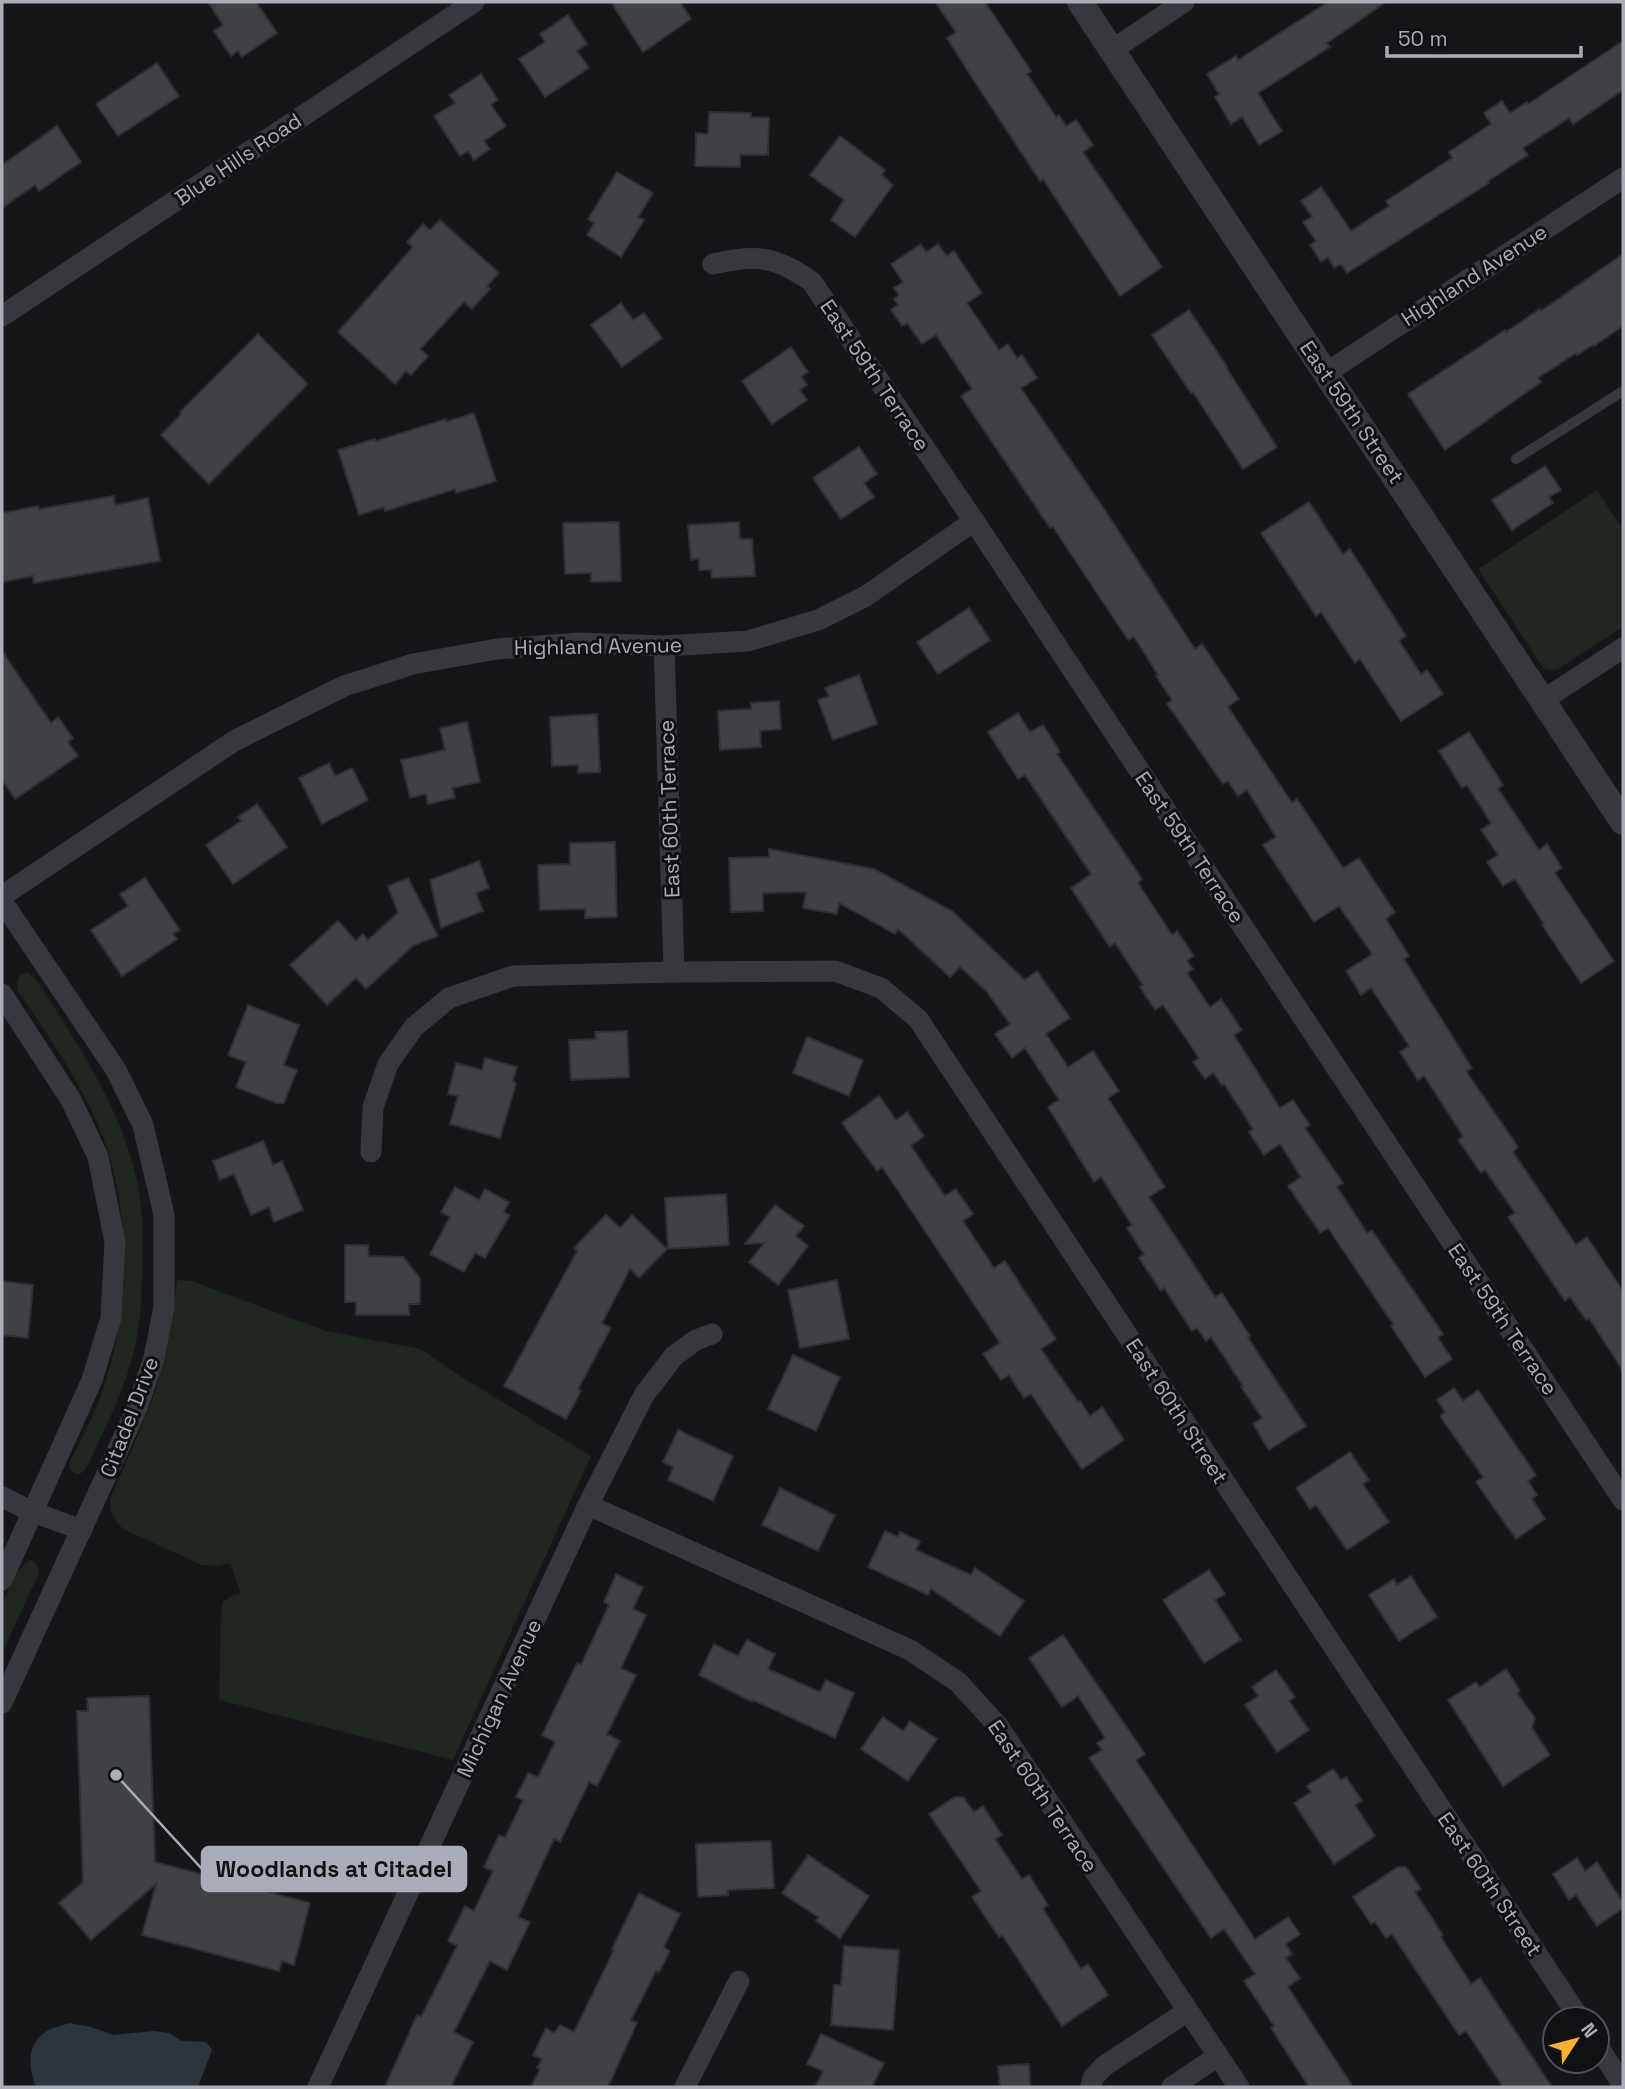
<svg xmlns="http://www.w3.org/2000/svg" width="1625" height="2089" viewBox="0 0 1625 2089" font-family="'Space Grotesk',sans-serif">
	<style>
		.green { fill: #1e261f }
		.water { fill: #2c353c }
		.building { fill: #404145; stroke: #303034; stroke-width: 2 }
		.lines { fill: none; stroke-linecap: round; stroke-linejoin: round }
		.service { stroke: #37383d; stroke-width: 10 }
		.minor { stroke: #37383d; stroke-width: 21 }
		.tertiary { stroke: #37383d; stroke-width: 26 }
		.labels { text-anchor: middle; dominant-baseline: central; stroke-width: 6; stroke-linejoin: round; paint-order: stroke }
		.street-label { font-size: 21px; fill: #a8adb8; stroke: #111113 }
		.leader { fill: none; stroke: #a8adb8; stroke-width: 2.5 }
		.callout-dot { fill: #a8adb8; stroke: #111113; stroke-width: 2.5 }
		.callout { fill: #a8adb8; stroke: #a8adb8; stroke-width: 2.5 }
		.callout-label { font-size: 23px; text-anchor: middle; font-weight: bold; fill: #111 }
	</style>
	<rect width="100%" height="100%" fill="#161618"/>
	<!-- green -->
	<g class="green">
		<polygon points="1597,490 1623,530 1623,627 1558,669 1550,670 1543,668 1478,569"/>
		<path d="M28,973L36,979C75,1040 117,1101 135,1172C143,1201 143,1237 142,1267C142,1293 141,1321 135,1347C126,1388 105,1427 88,1465L82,1473L76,1474L70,1469V1460C130,1361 142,1228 97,1122C76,1075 46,1033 18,990L17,981L20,975Z"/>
		<path d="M177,1280L192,1281L326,1331L421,1349L460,1376L591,1456L453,1760L219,1700L221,1612L223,1602L231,1596L241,1594L230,1563L215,1566L202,1565L123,1529C113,1518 109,1512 111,1497C127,1459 146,1421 158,1381C168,1348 173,1314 177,1280Z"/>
		<path d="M31,1560L37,1565L39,1573L2,1653C2,1639 0,1621 2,1607C5,1595 19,1564 31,1560Z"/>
	</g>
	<!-- water -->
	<path class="water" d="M69,2023L91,2027L113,2035L154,2031L169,2033L182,2041L206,2042L212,2050L198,2087H36C28,2067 26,2044 47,2031C54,2027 62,2026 69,2023Z"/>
	<!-- building -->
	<g class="building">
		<polygon points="208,2 256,2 277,33 242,57 238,51 231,56 214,31 223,25"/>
		<polygon points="611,2 680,2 691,19 643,52"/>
		<polygon points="935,2 985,2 1031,71 1027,74 1056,117 1059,115 1066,126 1076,120 1093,145 1083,152 1162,267 1120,296 1043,179 1040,181 978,87 947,38 956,32"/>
		<polygon points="1328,2 1386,2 1327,43 1330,47 1258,93 1282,131 1259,145 1242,117 1231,124 1215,97 1219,94 1207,74 1236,56 1238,60"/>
		<polygon points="568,15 587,44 577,51 589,68 545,97 519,59 545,42 540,34"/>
		<polygon points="1623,41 1623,90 1573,124 1569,118 1523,148 1528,155 1488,181 1489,183 1347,273 1341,264 1334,268 1328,257 1321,262 1310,245 1316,241 1303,222 1312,217 1301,201 1321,187 1351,231 1389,206 1386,201 1452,158 1449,152 1491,124 1484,113 1502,101 1510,113 1527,102 1528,104"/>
		<polygon points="157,63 179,96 118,136 96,104"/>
		<polygon points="481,74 498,100 491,105 506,126 484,141 490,149 474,160 468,151 460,156 434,116 455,103 449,95"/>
		<polygon points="709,112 751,113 751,117 769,118 768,155 740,155 740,167 695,166 696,133 708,134"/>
		<polygon points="57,126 81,162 39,191 35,185 2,208 2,165"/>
		<polygon points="840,136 885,170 882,175 893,185 855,237 831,220 844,200 810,175"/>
		<polygon points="617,172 653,193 638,217 644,220 621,257 587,235 594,223 588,219"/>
		<polygon points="440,220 499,273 487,286 490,289 472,309 464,302 420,349 428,356 411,375 406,371 395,384 338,332 413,247 407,242 423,224 430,230"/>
		<polygon points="921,244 926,252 938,244 947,256 954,251 982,293 967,303 999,350 1008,344 1017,358 1022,355 1037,378 1021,388 1106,512 1195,649 1202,644 1239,699 1228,707 1292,803 1297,799 1343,868 1359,858 1395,912 1386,919 1409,956 1404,959 1472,1068 1466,1071 1518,1147 1513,1152 1576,1245 1587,1237 1623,1291 1623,1371 1589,1318 1586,1320 1570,1297 1565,1301 1508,1217 1515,1213 1485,1170 1481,1173 1458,1140 1463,1136 1424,1076 1418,1080 1400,1052 1409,1046 1371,988 1361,995 1346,971 1372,954 1339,906 1314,922 1263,845 1276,837 1247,790 1238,796 1228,781 1223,784 1167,704 1172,700 1156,676 1158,675 1134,637 1128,640 1053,527 1050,528 961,396 972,389 936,335 922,344 907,323 902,326 891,310 898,305 894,299 899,295 894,288 903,282 891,264"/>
		<polygon points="1623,254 1623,326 1594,346 1593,345 1577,355 1576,353 1538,378 1541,382 1445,450 1408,394 1505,330 1506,332 1540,309 1541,311"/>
		<polygon points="621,303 633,320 644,313 662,338 622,367 591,325"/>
		<polygon points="1189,310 1228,368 1227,369 1277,447 1243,469 1193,392 1191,393 1152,335"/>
		<polygon points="258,334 308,384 209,484 161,435 181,414 180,412"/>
		<polygon points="791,347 808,372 801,376 807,385 800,390 807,400 772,424 742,381"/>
		<polygon points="474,413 496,481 456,493 455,489 385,511 384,507 359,515 338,450 375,439 376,441 446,419 446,422"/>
		<polygon points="859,447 877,474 864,483 874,497 841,519 813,478"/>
		<polygon points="1545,466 1561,490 1549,497 1553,503 1512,530 1492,500"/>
		<polygon points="114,496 115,505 148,498 160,561 34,583 33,576 2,582 2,513 38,506 39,509"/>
		<polygon points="1309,502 1343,554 1350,549 1406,636 1399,641 1421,674 1427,670 1443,694 1401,721 1360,659 1355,663 1321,612 1316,616 1261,533"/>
		<polygon points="619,522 621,581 591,582 591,573 565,574 563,523"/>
		<polygon points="739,522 740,539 752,539 755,576 712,578 711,570 699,570 699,559 691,560 688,525"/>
		<polygon points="969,608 990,640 938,674 917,642"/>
		<polygon points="2,651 51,723 58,717 73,738 68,742 78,756 15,799 2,780"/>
		<polygon points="859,675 877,724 833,740 818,700 829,696 825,688"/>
		<polygon points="779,701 781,729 760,731 761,747 720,750 718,711 751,709 751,703"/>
		<polygon points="1018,713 1030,732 1043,725 1060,752 1057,754 1142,879 1138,883 1172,935 1177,931 1194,956 1187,961 1193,969 1187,973 1210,1007 1221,999 1242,1030 1234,1035 1280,1108 1293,1100 1310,1125 1305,1128 1343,1183 1337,1187 1367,1233 1372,1230 1443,1334 1438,1338 1452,1359 1425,1377 1391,1326 1393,1324 1328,1228 1320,1233 1288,1186 1301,1177 1280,1144 1264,1155 1249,1132 1253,1129 1224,1084 1222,1085 1213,1073 1205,1079 1193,1062 1199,1058 1163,1005 1155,1010 1140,987 1143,985 1115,943 1110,947 1071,888 1091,874 1025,775 1018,779 988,732"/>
		<polygon points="597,714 600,772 578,773 578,765 552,766 550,717"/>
		<polygon points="467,722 480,782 452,788 455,798 428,804 426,794 410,798 401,760 445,750 440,728"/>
		<polygon points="1469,732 1503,785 1498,789 1539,850 1547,844 1562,868 1555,873 1614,961 1581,983 1542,925 1544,924 1515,879 1503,886 1487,862 1498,855 1481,830 1491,823 1467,785 1462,788 1439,751"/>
		<polygon points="329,763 335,776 352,768 368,800 322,824 299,778"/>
		<polygon points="257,804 287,847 233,884 206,845 241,821 238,817"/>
		<polygon points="615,842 617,917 585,918 585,909 540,910 538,865 570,864 570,843"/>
		<polygon points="769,849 874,869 952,911 1025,980 1037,971 1070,1018 1046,1034 1068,1067 1093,1051 1119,1091 1108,1098 1165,1187 1149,1197 1215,1297 1222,1293 1250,1336 1248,1338 1306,1426 1269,1450 1253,1424 1262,1418 1241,1387 1243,1386 1211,1337 1206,1341 1197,1328 1192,1331 1164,1288 1161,1291 1139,1258 1144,1254 1127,1228 1132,1225 1101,1177 1094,1182 1048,1107 1059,1100 1025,1048 1012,1058 995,1034 1010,1024 987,992 960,967 950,977 898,929 895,934 839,903 837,914 803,908 806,892 763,893 763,911 731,912 729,858 769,857"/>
		<polygon points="479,861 489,888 476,893 483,911 441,928 430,880"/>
		<polygon points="145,878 180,930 173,934 177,939 122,976 91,930 128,906 120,894"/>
		<polygon points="408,878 438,936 414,945 366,989 356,978 327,1005 290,965 338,921 356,941 363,934 368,940 398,913 388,886"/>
		<polygon points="248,1005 299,1025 284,1065 297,1070 284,1103 276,1103 236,1087 246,1062 228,1055"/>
		<polygon points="627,1031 629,1077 571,1080 569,1040 596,1039 595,1032"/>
		<polygon points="807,1037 863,1060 849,1096 793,1073"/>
		<polygon points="485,1058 517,1067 513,1080 516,1084 500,1138 450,1124 458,1096 448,1094 456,1063 482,1070"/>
		<polygon points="879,1096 896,1120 907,1112 924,1136 911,1146 945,1196 956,1189 973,1214 963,1221 994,1268 1005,1261 1025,1292 1056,1339 1041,1349 1078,1402 1080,1401 1090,1416 1102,1407 1124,1440 1082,1469 1031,1394 1024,1398 1009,1375 1001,1380 983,1354 1000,1343 882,1167 877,1171 842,1123"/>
		<polygon points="263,1141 273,1165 282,1161 303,1210 274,1222 269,1207 251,1215 234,1174 220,1180 213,1161"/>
		<polygon points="455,1187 479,1200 485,1189 509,1202 504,1212 510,1215 485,1258 475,1253 464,1272 430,1254 450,1217 441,1212"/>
		<polygon points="726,1194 729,1245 668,1249 665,1198"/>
		<polygon points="775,1205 804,1226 796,1236 808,1246 778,1285 749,1262 764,1243 745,1244"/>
		<polygon points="606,1215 620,1228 632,1215 667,1249 639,1278 630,1269 602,1323 611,1328 578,1389 581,1391 566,1419 504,1386 577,1251 574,1248"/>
		<polygon points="345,1245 368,1245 369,1256 403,1257 420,1278 420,1304 409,1304 409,1315 356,1315 356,1302 345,1302"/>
		<polygon points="837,1280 849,1339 800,1348 788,1290"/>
		<polygon points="2,1281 33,1285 28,1338 2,1335"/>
		<polygon points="793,1355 840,1377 816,1431 768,1409"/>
		<polygon points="1454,1388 1463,1401 1478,1390 1536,1475 1528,1481 1537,1495 1532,1499 1545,1519 1516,1539 1476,1482 1483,1477 1440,1416 1445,1412 1437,1400"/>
		<polygon points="678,1430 733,1456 713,1501 668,1480 673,1467 663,1462"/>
		<polygon points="1350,1452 1369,1480 1363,1484 1389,1522 1347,1550 1316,1505 1310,1509 1296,1488"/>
		<polygon points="780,1488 835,1515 818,1551 762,1525"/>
		<polygon points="885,1531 898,1537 900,1532 920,1541 916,1550 971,1575 975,1568 1024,1601 1000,1636 931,1589 928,1595 868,1567"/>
		<polygon points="1209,1570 1225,1594 1215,1600 1241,1640 1204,1663 1163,1600"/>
		<polygon points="616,1574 643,1587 633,1609 646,1615 621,1668 636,1675 607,1734 620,1741 597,1786 589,1782 560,1842 554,1839 518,1917 530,1922 507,1970 490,1961 454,2032 473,2042 451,2087 385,2087 417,2015 421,2017 457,1946 448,1941 465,1906 474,1911 493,1871 484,1867 499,1835 505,1838 523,1800 516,1797 528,1773 538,1777 555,1742 542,1735 577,1663 581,1665 609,1605 604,1602"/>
		<polygon points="1411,1576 1437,1617 1399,1641 1369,1595 1394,1579 1397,1585"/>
		<polygon points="1063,1635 1145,1754 1136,1760 1255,1939 1288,1917 1300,1934 1286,1944 1292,1954 1286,1958 1300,1978 1288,1987 1353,2087 1309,2087 1271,2028 1274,2026 1244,1981 1255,1974 1224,1929 1211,1938 1089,1758 1102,1750 1097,1743 1105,1738 1078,1696 1062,1707 1029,1658"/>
		<polygon points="747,1640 775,1654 768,1669 820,1692 826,1680 854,1693 835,1738 753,1700 752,1702 699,1675 714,1644 738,1656"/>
		<polygon points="1506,1669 1520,1691 1517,1693 1535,1718 1532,1728 1550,1755 1503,1786 1448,1700 1476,1682 1480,1687"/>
		<polygon points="1276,1670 1295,1697 1289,1701 1309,1730 1277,1752 1245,1705 1258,1696 1252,1687"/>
		<polygon points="149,1696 155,1862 310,1903 294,1965 282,1961 279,1971 142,1935 156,1884 91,1940 59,1903 83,1882 77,1711 88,1711 87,1698"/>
		<polygon points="883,1717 903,1731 910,1721 937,1739 908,1781 861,1749"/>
		<polygon points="1333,1769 1341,1780 1346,1777 1362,1801 1355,1805 1375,1836 1334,1864 1294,1803 1311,1792 1307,1786"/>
		<polygon points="955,1797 963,1797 974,1812 983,1806 1002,1835 995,1839 1022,1879 1029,1875 1048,1905 1043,1909 1081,1969 1088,1964 1108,1995 1062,2026 1002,1935 999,1937 972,1897 981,1891 929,1814"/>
		<polygon points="771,1841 774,1888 728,1890 728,1895 698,1897 696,1844"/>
		<polygon points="808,1855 869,1896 840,1938 816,1921 818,1917 782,1893"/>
		<polygon points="1577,1858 1585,1871 1597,1862 1623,1903 1623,1908 1597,1926 1576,1895 1569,1900 1553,1874"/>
		<polygon points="1398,1867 1406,1867 1421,1889 1415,1892 1443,1935 1441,1937 1471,1984 1480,1978 1552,2087 1503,2087 1466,2031 1459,2035 1392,1934 1386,1938 1375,1922 1371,1924 1353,1897"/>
		<polygon points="639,1893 680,1914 664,1947 670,1951 659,1972 656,1971 631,2020 637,2023 608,2087 531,2087 540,2069 537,2068 542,2059 533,2055 546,2028 554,2033 560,2025 574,2032 614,1950 612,1949"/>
		<polygon points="844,1946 899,1950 893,2030 831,2025 834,1985 841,1985"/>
		<polygon points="821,2034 884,2063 872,2087 815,2087 823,2071 807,2064"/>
		<polygon points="1029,2064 1030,2087 1000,2087 998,2066"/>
	</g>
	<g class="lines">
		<!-- service -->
		<polyline class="service" points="1516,459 1623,391"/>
		<!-- minor -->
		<g class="minor">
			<polyline points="1112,50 1184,2"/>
			<path d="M713,264C756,254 776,256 812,282L974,521L1623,1500"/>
			<polyline points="2,316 474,2"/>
			<polyline points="1326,373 1623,178"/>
			<polyline points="664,646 674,972"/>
			<polyline points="1543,700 1623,648"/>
			<polyline points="2,896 234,741 344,686 413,664 497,649 580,643 664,646 748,641 818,620 866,596 974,521"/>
			<polyline points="2,901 116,1070 143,1125 164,1215 164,1307 154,1358 137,1408 2,1703"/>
			<polyline points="2,994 71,1100 98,1157 115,1242 111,1318 92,1380 2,1580"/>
			<polyline points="371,1152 373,1107 388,1064 414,1027 449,998 513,976 674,972 835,971 881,988 918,1019 1580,2019"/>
			<polyline points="2,1497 33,1512 82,1530"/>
			<polyline points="588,1505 910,1650 958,1682 998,1726 1239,2087"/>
			<polyline points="1597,2045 1623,2085"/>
			<polyline points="318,2087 588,1505 644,1395 674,1356 696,1340 712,1334"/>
			<polyline points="685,2087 739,1981"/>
			<polyline points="1091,2087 1093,2078 1104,2066 1188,2011"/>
			<polyline points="1172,2087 1218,2056"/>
		</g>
		<!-- tertiary -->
		<polyline class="tertiary" points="1080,2 1623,822"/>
	</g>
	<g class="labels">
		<!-- street labels -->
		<g class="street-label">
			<text transform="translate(238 159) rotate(-34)">Blue Hills Road</text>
			<text transform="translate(1474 275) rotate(-33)">Highland Avenue</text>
			<text transform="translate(875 375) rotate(56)">East 59th Terrace</text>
			<text transform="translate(1352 412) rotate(56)">East 59th Street</text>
			<text transform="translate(598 646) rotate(-1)">Highland Avenue</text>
			<text transform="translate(669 809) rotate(-92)">East 60th Terrace</text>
			<text transform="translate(1190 847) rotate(56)">East 59th Terrace</text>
			<text transform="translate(1503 1319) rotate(56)">East 59th Terrace</text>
			<text transform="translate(1177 1411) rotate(57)">East 60th Street</text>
			<text transform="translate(129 1417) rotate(-69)">Citadel Drive</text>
			<text transform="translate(499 1698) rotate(-65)">Michigan Avenue</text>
			<text transform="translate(1043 1796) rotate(56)">East 60th Terrace</text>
			<text transform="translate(1490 1884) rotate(56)">East 60th Street</text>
		</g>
	</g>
	<!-- callouts -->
	<path class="leader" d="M116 1775L202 1869"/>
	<circle class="callout-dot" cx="116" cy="1775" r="7"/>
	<rect class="callout" x="202" y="1847" width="264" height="44" rx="7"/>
	<g class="callout-label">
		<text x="334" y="1877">Woodlands at Citadel</text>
	</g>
	<!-- border -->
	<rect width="1625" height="2089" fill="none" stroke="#a8adb8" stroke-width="7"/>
	<!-- north arrow -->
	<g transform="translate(1576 2040) rotate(54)"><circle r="33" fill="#111113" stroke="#4d4f55" stroke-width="2"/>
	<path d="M0-5L12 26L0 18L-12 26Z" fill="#f2b134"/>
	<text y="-10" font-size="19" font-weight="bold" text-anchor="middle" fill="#a8adb8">N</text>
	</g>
	<!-- scale -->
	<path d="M1387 46v10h194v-10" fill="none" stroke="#a8adb8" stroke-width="3.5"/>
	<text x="1398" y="46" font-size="21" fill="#a8adb8" stroke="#111113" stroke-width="5" paint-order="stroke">50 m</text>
</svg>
